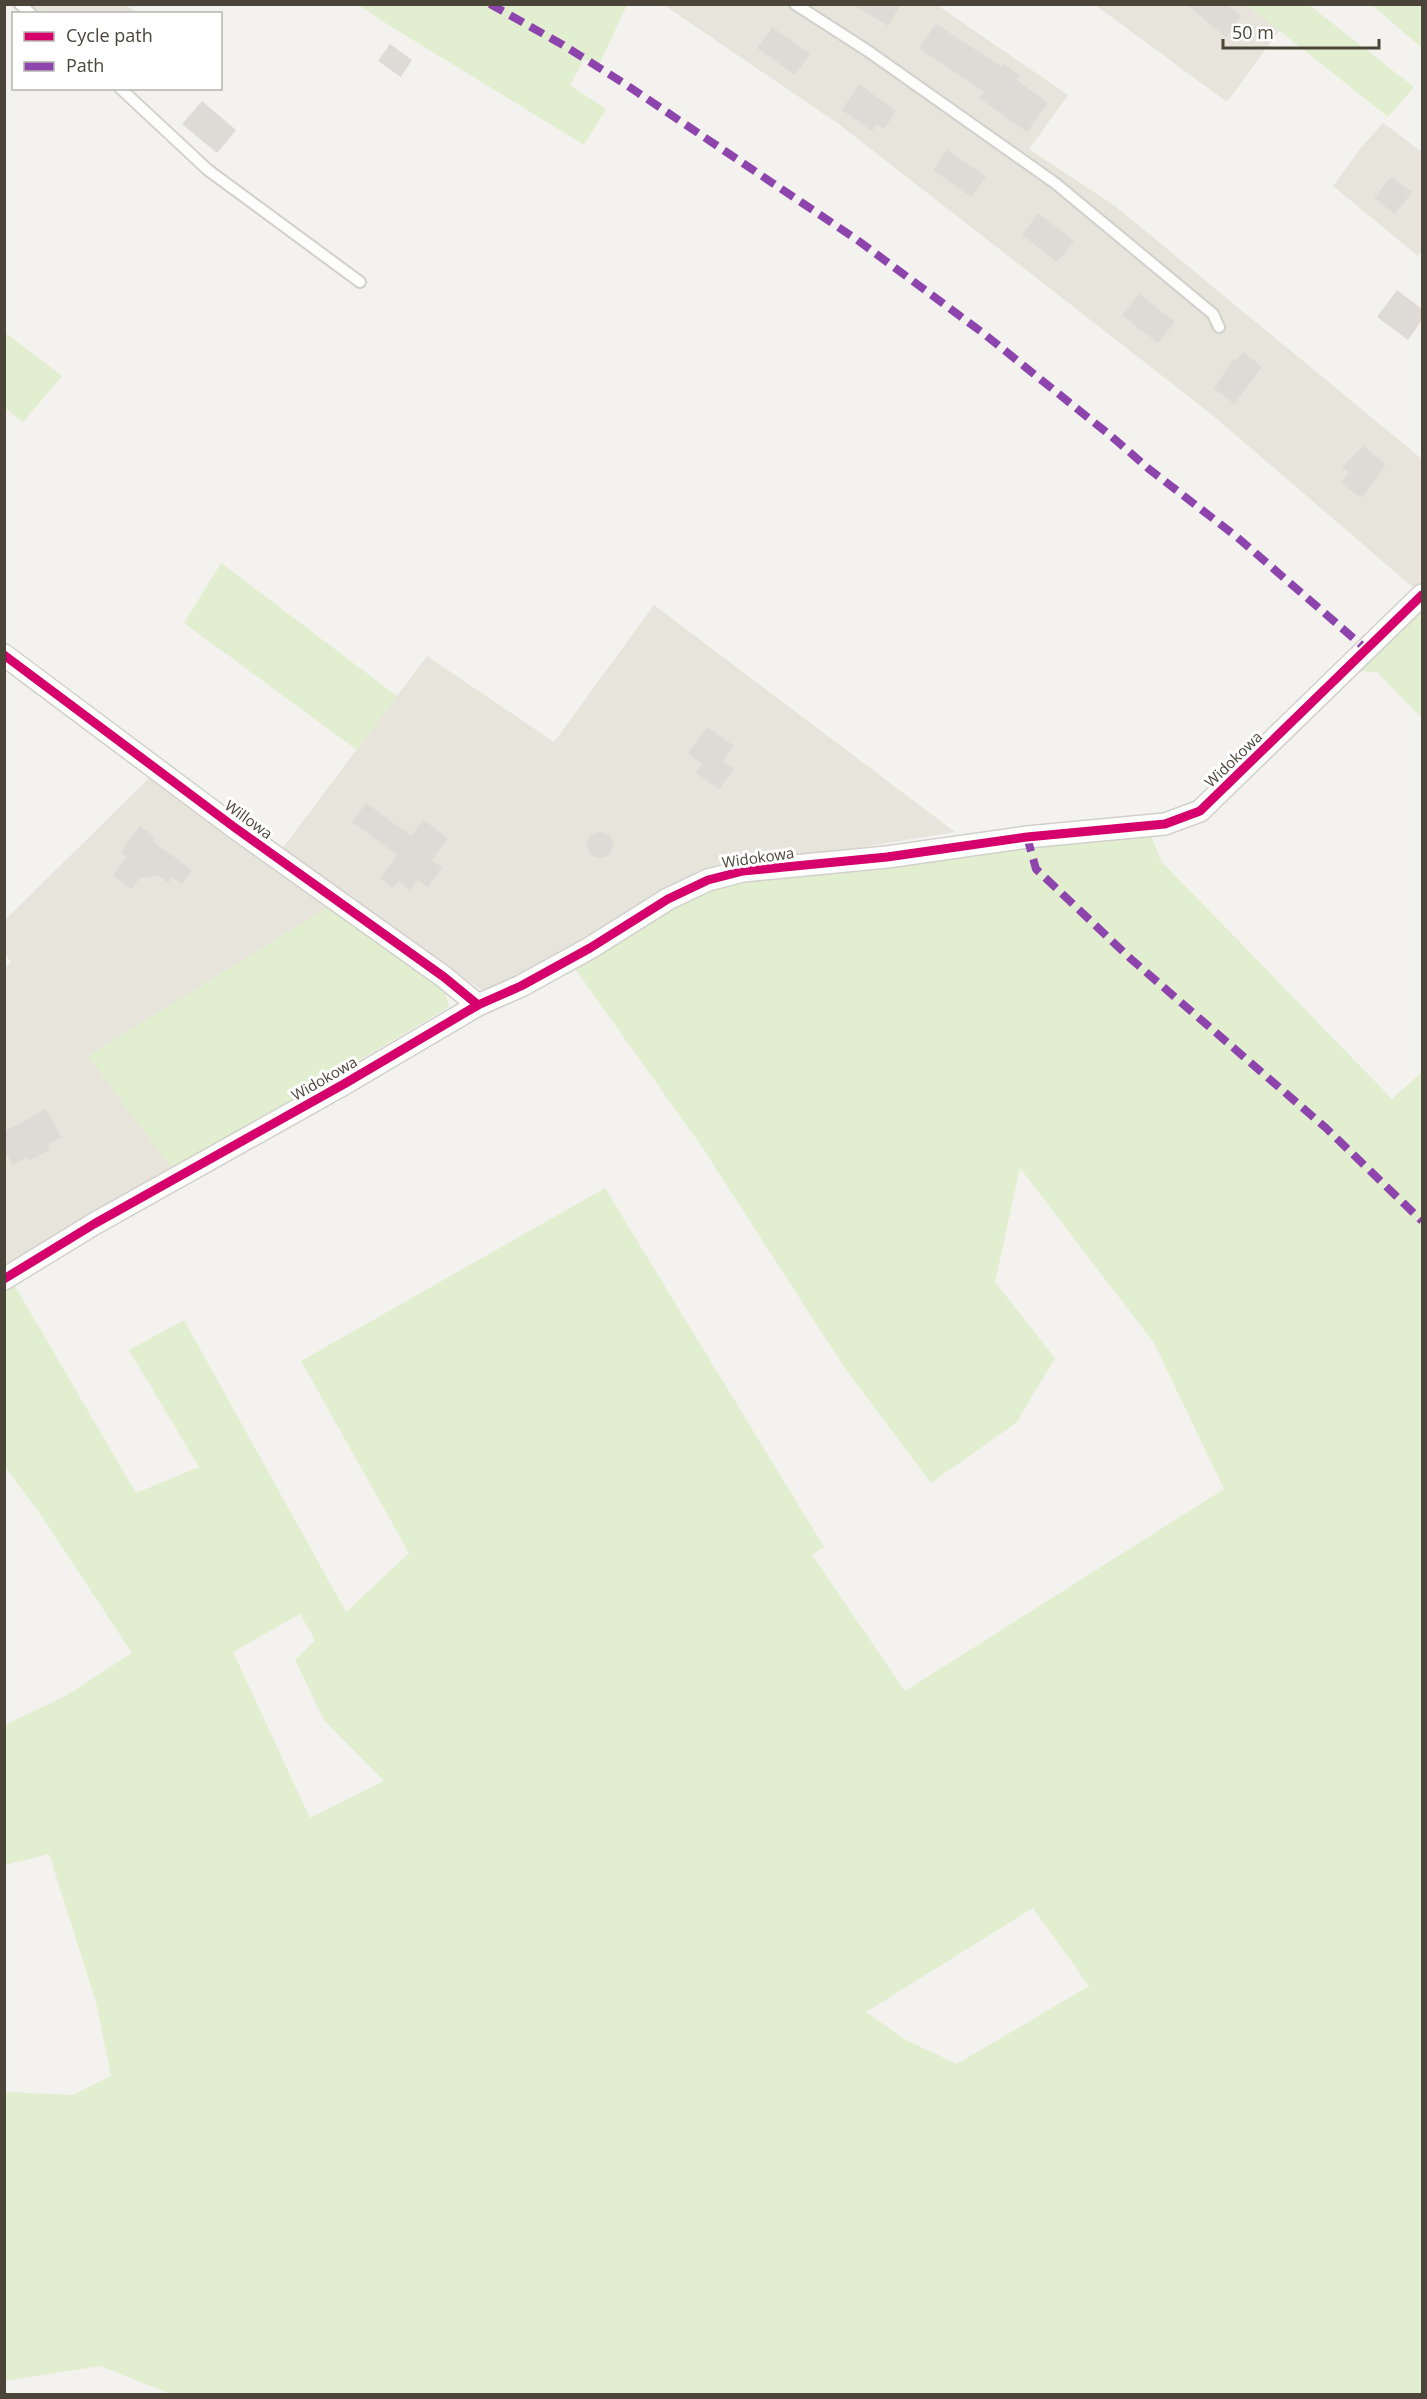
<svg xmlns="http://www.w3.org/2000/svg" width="1427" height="2399" viewBox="0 0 1427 2399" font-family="'Open Sans',sans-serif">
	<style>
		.residential { fill: #e7e4dc }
		.green { fill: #e1eecf; fill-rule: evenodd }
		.building { fill: #dedbd6 }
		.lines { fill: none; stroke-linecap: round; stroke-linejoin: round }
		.service-casing { stroke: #d2d0cb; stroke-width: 14 }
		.minor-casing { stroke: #d2d0cb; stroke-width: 24 }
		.service { stroke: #fdfdfc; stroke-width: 10 }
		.minor { stroke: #fdfdfc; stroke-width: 21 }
		.quiet { stroke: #8e44ad; stroke-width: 8; stroke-dasharray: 15 8; stroke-linecap: butt }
		.cycleway-casing { stroke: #fff; stroke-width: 13 }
		.cycleway { stroke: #d6006c; stroke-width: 9 }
		.labels { text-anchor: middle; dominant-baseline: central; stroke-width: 6; stroke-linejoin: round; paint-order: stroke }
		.street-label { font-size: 15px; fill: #4b4439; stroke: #fff }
	</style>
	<rect width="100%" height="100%" fill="#f4f2ee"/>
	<!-- residential -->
	<g class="residential">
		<polygon points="10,5 126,5 137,13 20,13"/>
		<polygon points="664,5 937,5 1068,95 1029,149 1115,206 1422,459 1422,581 1415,589 1211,414 840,125"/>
		<polygon points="1095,5 1247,5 1280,30 1227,102"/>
		<polygon points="1383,123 1422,152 1422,251 1418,256 1333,186 1360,149"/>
		<polygon points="654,605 955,832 722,870 486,993 282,849 427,656 554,742"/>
		<polygon points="149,778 328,907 89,1056 173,1170 5,1267 4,968 11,962 5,954 5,920"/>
	</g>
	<!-- green -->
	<g class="green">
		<polygon points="359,5 627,5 598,67 584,59 570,85 606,109 584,145 387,24"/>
		<polygon points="1247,5 1309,5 1414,87 1388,117"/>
		<polygon points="1372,5 1422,5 1422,48"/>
		<polygon points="4,332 62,376 23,422 5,408"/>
		<polygon points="221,563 397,696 357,750 184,623"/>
		<polygon points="1422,605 1422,718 1377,672 1351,671"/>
		<path d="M1151,835L1161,861L1392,1099L1422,1072V2394H170L100,2366L5,2381V2092L72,2095L111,2076L96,2002L49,1854L5,1865V1725L67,1695L132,1653L38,1511L5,1467L4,1288L12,1281L136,1493L199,1467L129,1350L184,1320L346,1612L409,1553L301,1361L605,1188L824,1547L812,1555L905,1691L1224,1489L1154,1343L1020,1168L995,1282L1055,1358L1016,1423L931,1483L844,1367L702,1147L571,963L695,892L736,877ZM300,1614L315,1640L295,1660L324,1720L384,1781L310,1818L233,1652ZM1033,1908L1089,1986L957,2064L906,2040L866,2012Z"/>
		<polygon points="328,907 445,990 449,1007 173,1170 88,1056"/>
	</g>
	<!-- building -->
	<g class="building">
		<polygon points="852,4 901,4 888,26"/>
		<polygon points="1186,4 1226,4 1241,15 1226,37"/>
		<polygon points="936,24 1002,67 1004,64 1020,76 1017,80 1048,103 1027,132 979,98 984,92 919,48"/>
		<polygon points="772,27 810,54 795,75 757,48"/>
		<polygon points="390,44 412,60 401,77 378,61"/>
		<polygon points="859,84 896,111 884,129 877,124 872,131 842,110"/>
		<polygon points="202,101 236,130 217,153 182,124"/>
		<polygon points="947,150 986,177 971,197 933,170"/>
		<polygon points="1391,177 1412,192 1395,214 1374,198"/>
		<polygon points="1038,213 1074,241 1057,262 1022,235"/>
		<polygon points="1397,290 1422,309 1422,320 1408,340 1377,317"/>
		<polygon points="1139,294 1175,322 1158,343 1122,315"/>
		<polygon points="1243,352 1262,367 1234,404 1214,388 1234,359 1237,360"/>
		<polygon points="1363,446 1386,464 1363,496 1360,497 1341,483 1349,473 1342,467"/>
		<polygon points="707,727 734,746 723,761 734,769 719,789 696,773 702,764 688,753"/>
		<polygon points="366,803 411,836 423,820 448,838 432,860 442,868 428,887 418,880 410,890 398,881 393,888 380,878 397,855 352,822"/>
		<polygon points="140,826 155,837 152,841 192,870 182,884 172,877 168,883 159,876 140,878 131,889 113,875 127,857 121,852"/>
		<circle cx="600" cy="845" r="13"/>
		<polygon points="46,1109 61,1137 48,1145 50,1149 29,1161 27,1157 13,1165 4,1149 4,1132"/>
	</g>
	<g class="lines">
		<!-- service casing -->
		<g class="service-casing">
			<g id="service">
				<polyline points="20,4 31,14"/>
				<polyline points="795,4 868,51 1055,183 1213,314 1219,327"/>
				<polyline points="120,88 208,170 360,282"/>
			</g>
		</g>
		<!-- minor casing -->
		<g class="minor-casing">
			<g id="minor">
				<polyline points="4,655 234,827 444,977 478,1005"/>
				<polyline points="4,1279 94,1224 344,1084 478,1005 521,986 590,948 668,899 708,880 743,871 887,857 1027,837 1165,824 1200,811 1422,595"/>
			</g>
		</g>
		<!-- service -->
		<use href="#service" class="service"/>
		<!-- minor -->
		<use href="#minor" class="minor"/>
		<!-- quiet -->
		<g class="quiet">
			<polyline points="490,4 563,45 628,86 856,239 983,333 1111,436 1149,469 1237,537 1366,649"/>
			<polyline points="1027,837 1036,869 1131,959 1326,1128 1422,1221"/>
		</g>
		<!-- cycleway casing -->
		<g class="cycleway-casing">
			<g id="cycleway">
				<polyline points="4,655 234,827 444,977 478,1005"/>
				<polyline points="4,1279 94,1224 344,1084 478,1005 521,986 590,948 668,899 708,880 743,871 887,857 1027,837 1165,824 1200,811 1422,595"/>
			</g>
		</g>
		<!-- cycleway -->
		<use href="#cycleway" class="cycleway"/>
	</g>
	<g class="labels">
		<!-- street labels -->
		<g class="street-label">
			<text transform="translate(1233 759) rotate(-44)">Widokowa</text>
			<text transform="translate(249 819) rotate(36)">Willowa</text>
			<text transform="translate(758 857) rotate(-8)">Widokowa</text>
			<text transform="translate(324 1078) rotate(-30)">Widokowa</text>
		</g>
	</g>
	<!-- border -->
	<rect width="1427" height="2399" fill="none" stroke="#4b4439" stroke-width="12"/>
	<!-- legend -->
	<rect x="12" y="12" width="210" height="78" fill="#ffffff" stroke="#b7b4b0" stroke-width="1.5"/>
	<rect x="24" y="32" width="30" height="9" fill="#d6006c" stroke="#b7b4b0" stroke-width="1.5"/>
	<text x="66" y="42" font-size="18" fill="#4b4439">Cycle path</text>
	<rect x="24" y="62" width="30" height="9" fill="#8e44ad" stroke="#b7b4b0" stroke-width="1.5"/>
	<text x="66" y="72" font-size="18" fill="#4b4439">Path</text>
	<!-- scale -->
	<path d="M1223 39v9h156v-9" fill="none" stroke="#4b4439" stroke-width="3"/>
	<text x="1232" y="39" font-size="18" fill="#4b4439" stroke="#ffffff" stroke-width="4.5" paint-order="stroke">50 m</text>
</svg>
